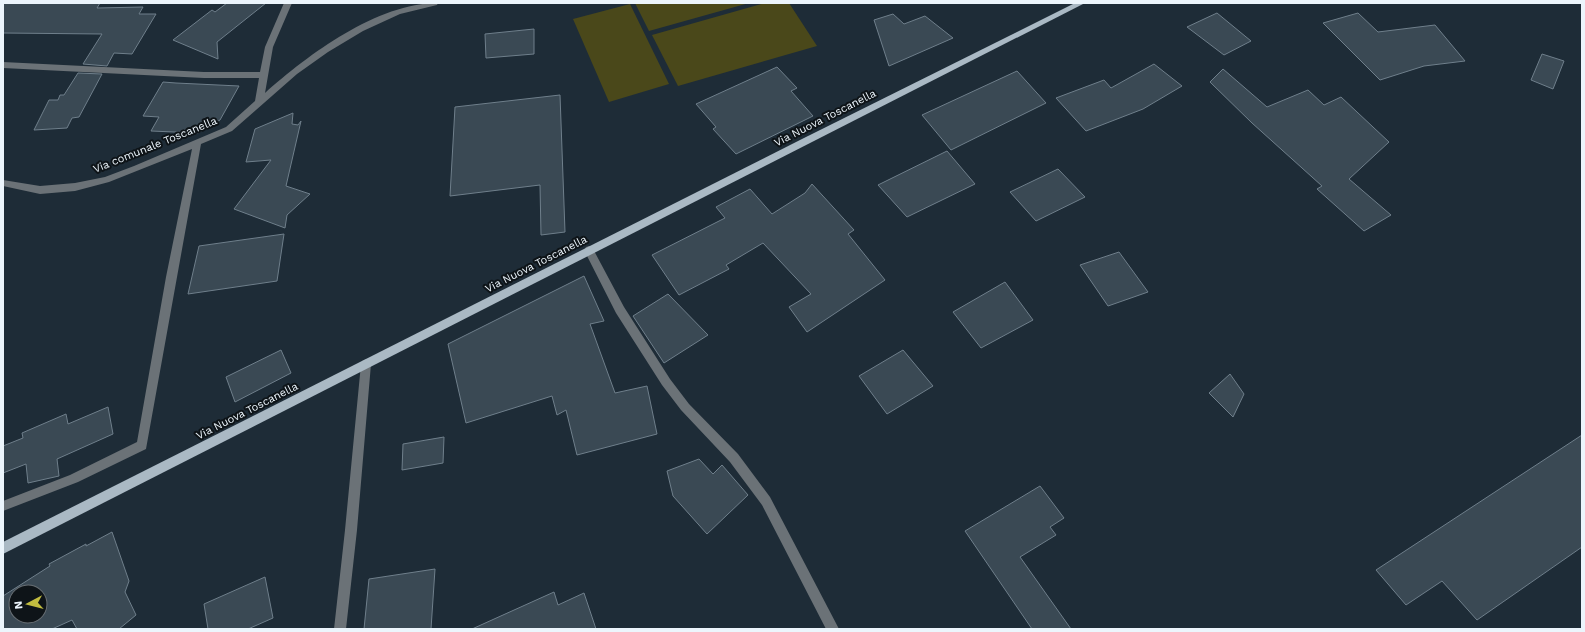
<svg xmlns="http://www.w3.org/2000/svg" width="1585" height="632" viewBox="0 0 1585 632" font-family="'Work Sans',sans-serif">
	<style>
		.green { fill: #4a481a }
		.building { fill: #3a4954; stroke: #6f7f8b; fill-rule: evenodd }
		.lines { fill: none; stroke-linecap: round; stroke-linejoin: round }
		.minor { fill: #6b7277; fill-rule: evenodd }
		.major { fill: #aab9c4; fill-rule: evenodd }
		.labels { text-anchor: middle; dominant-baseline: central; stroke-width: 4; stroke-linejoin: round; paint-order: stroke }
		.street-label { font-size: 11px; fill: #ecf5fc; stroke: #0e1418 }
	</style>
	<rect width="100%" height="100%" fill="#1e2c37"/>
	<!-- green -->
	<g class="green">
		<polygon points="635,3 749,3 649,31"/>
		<polygon points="765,3 789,3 817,46 678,86 652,35"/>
		<polygon points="630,4 669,84 609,102 573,19"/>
	</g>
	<!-- building -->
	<g class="building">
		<polygon points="3,3 100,3 97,8 143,7 139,14 156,14 132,54 114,53 107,66 83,64 102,34 3,33"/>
		<polygon points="227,3 266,3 217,42 218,59 173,40 212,10 215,12"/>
		<polygon points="1217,13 1251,41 1224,55 1187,27"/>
		<polygon points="1358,13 1378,32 1435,25 1465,61 1424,66 1380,80 1323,23"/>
		<polygon points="893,14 904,24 925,16 953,38 889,66 874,20"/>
		<polygon points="534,29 534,54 486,58 485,34"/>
		<polygon points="1542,54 1564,61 1553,89 1531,80"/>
		<polygon points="1154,64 1182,86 1143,109 1086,131 1056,98 1104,80 1111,88"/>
		<polygon points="777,67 797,88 791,91 813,116 736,154 713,129 716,127 696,104"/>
		<polygon points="1223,69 1267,107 1308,90 1324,105 1341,97 1389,142 1349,179 1391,215 1364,231 1317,189 1322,186 1252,123 1210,82"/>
		<polygon points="1017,71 1046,103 951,150 922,115"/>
		<polygon points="78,73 102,74 79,117 72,118 67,128 34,130 49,100 58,100 60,95 64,95"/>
		<polygon points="163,82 176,83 239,86 220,120 198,133 151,131 159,117 143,116"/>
		<polygon points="560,95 565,232 541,235 540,185 450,196 455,107"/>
		<polygon points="293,113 292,124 298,125 301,121 286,186 310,194 287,215 285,228 234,209 271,160 246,162 255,129"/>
		<polygon points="947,151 975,184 907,217 878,185"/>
		<polygon points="1058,169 1085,197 1036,221 1010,192"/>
		<polygon points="812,184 854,230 848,234 885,280 807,332 789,307 811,294 763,243 726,265 729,269 679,295 652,255 725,218 716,207 750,189 772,214 805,193"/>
		<polygon points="284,234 277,281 188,294 199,246"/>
		<polygon points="1119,252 1148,292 1108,306 1080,265"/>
		<polygon points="584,276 604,321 590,324 615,393 647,386 657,434 577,455 566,410 557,415 552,396 466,423 448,344"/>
		<polygon points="1005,282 1033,320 981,348 953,312"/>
		<polygon points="668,294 708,335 664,363 633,316"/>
		<polygon points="281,350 291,373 235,402 226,377"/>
		<polygon points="903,350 933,386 887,414 859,376"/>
		<polygon points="1230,374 1244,394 1233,417 1209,393"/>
		<polygon points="108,407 113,434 57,459 59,476 28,483 26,464 3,473 3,446 23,438 22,433 66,414 68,424"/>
		<polygon points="1582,435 1582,547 1477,620 1442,581 1406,605 1376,570"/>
		<polygon points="444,437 443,463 402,470 403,444"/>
		<polygon points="699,459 713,474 722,465 748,495 707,534 673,496 667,471"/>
		<polygon points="1040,486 1064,518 1050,527 1056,535 1020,557 1071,629 1032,629 965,531"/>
		<path d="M112,532L129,581L125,592L136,615L119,629H77L72,620L52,629H3V596L50,566L49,564L86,544V546ZM16,592H40V616H16Z"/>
		<polygon points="435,569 431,629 364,629 369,579"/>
		<polygon points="265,577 273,618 248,629 208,629 204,604"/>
		<polygon points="554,592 558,605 584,593 596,629 472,629"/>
	</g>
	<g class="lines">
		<!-- minor -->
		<g class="minor">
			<path d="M284,3H292L273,47L265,93C309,54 377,3 438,3L437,5L400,14L363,31L328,52L297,74L232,131L201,144L146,449L78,482L3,511V501L70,475L137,442L166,277L192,149L109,182L75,191L40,194L3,186V180L40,186L75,183L105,177L134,166L226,127L255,101L259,78H204L3,68V62L204,72H260L265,47Z"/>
			<polygon points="589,246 592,247 624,307 670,379 689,404 738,454 770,497 839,629 826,629 762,505 730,462 681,410 662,385 616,313 584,250 586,247"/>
			<polygon points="366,359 370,361 371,364 357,530 346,629 334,629 345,530 361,364 362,361"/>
		</g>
		<!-- major -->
		<polygon class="major" points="1075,3 1085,3 3,554 3,542 802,139"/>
	</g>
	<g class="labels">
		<!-- street labels -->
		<g class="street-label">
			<text transform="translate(825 118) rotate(-27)">Via Nuova Toscanella</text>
			<text transform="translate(155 145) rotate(-22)">Via comunale Toscanella</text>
			<text transform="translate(536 264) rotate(-27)">Via Nuova Toscanella</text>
			<text transform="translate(247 411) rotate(-27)">Via Nuova Toscanella</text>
		</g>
	</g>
	<!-- border -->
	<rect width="1585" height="632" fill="none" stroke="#ecf5fc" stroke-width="8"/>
	<!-- north arrow -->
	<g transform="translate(28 604) rotate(263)"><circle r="19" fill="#0e1418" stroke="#676e73"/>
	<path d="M0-3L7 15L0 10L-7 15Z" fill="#c2bd3f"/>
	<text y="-6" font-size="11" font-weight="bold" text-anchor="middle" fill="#ecf5fc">N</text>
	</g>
</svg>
